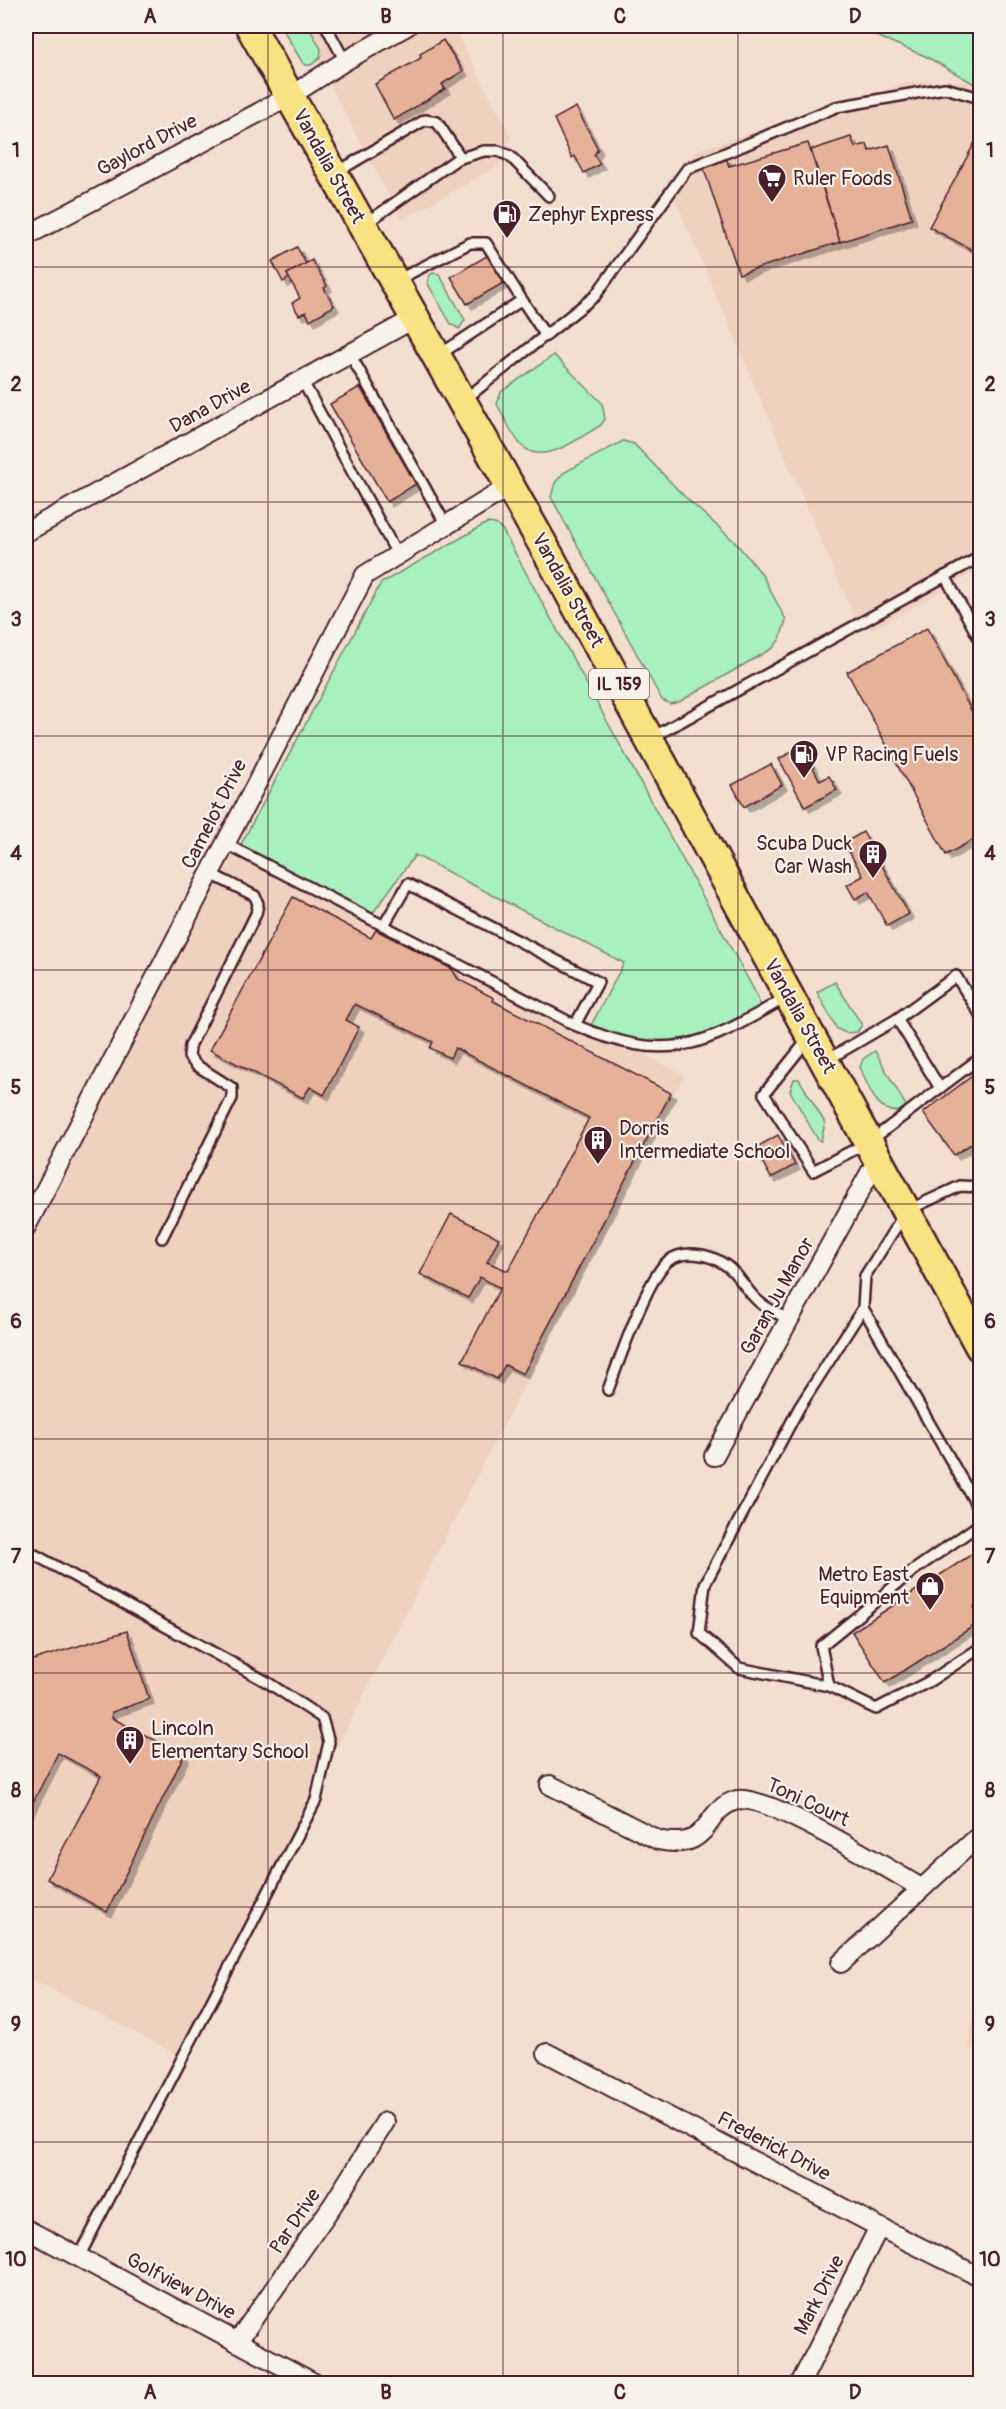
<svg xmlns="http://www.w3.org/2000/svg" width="1006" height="2409" viewBox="0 0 1006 2409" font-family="Pangolin,sans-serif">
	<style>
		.built { fill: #eed1bf }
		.green { fill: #a8f0be; stroke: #798874; stroke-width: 1.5 }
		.building { fill: #e5b198; stroke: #4a1f2b; stroke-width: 1.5; filter: url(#shadow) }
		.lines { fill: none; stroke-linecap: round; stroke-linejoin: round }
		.lane-casing { stroke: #4a1f2b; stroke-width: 14 }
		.street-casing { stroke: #4a1f2b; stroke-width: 22 }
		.primary-casing { stroke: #4a1f2b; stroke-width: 33 }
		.lane { stroke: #f7f3e8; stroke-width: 9 }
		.street { stroke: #f7f3e8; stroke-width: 18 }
		.primary { stroke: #f8e281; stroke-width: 28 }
		.grid { fill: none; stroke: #4a1f2b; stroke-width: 1.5; stroke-opacity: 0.55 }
		.labels { text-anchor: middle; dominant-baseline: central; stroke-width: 4.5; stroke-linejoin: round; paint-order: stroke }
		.shield { fill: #f7f3e8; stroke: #7e5f64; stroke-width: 1.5 }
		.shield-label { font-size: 18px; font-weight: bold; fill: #4a1f2b }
		.street-label { font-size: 20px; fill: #4a1f2b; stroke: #f7f3e8 }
		.poi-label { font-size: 20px; fill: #4a1f2b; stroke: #f7f3e8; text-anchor: start }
		.neatline { fill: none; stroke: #4a1f2b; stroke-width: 2 }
		.grid-label { font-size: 20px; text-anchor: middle; font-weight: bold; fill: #4a1f2b }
	</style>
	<defs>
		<filter id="shadow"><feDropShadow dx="5" dy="5" stdDeviation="0" flood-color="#0004"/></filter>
	</defs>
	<rect width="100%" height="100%" fill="#f2dfd0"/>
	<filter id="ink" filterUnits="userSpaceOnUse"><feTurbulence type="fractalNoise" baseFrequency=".0167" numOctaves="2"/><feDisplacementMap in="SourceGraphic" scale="12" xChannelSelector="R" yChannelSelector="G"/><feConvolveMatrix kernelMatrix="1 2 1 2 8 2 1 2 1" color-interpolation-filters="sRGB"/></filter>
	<g filter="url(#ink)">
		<!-- built -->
		<g class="built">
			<polygon points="299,26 453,26 511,137 498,166 402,220"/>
			<polygon points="912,81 969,82 980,87 980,569 872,630 853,615 667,180 698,150"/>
			<polygon points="236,844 684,1075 178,2055 26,1976 26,1252"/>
			<polygon points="980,1851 980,1929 970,1860"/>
			<polygon points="980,1938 980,2050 969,2048"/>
		</g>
		<!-- green -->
		<g class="green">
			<polygon points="281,26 308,26 321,49 320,58 311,65 306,65 302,62"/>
			<polygon points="852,26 965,26 980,36 980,87 925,56"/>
			<polygon points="433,273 439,274 465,320 459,329 451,324 428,284 429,276"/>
			<path d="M554,355L602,403L605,419L601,425C580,437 543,468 521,445C511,433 504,417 497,404L501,392Z"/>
			<polygon points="623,441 634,444 684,496 735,542 761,573 786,620 780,639 773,648 679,702 670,704 662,700 551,497 555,483 563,473"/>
			<polygon points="487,523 495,524 502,529 754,990 763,1011 741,1023 670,1048 588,1031 624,963 415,855 370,917 238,850 381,583"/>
			<polygon points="835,982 862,1025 857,1032 846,1033 837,1029 817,992"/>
			<path d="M875,1051L906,1106L903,1110C879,1119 867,1085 860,1067L863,1059Z"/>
			<polygon points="794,1079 799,1079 825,1123 821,1141 818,1140 790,1091"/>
		</g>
		<!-- building -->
		<g class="building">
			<polygon points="443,40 463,71 442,84 445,89 394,120 375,84 421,58 420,54"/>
			<polygon points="576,107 598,149 594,155 600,164 584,173 575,156 572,158 554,119"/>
			<polygon points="980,133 980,254 929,227"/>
			<polygon points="851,137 855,147 867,144 869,151 889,145 912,219 840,242 811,150"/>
			<polygon points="808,143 840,242 739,274 703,166 726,157 729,166"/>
			<polygon points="297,247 306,264 287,274 289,278 283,282 272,261"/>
			<polygon points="490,254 505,282 467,304 451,277"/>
			<polygon points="312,260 327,286 324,288 334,306 310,320 306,312 299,315 292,303 300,298 287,274"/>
			<polygon points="360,387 416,484 387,502 330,404"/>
			<polygon points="927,628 980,727 980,836 946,855 847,672"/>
			<polygon points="802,746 820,781 829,776 837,790 805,807 779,759"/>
			<polygon points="771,764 782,785 744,807 732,785"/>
			<polygon points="863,832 909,914 887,926 868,892 855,899 847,885 863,876 844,843"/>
			<polygon points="293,897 371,938 376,930 452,969 458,979 494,998 493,1001 671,1093 523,1374 505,1365 497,1379 462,1361 500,1288 480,1277 468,1298 420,1274 451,1214 499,1238 487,1262 508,1271 589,1118 455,1048 450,1058 430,1048 433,1042 355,1004 346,1020 359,1027 324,1095 310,1087 303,1098 210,1050"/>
			<polygon points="980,1070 980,1157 971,1144 954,1155 923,1113"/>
			<polygon points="778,1135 795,1165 771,1178 755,1148"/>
			<polygon points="980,1549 980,1603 974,1607 980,1617 980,1622 885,1683 852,1632"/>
			<polygon points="127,1631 149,1699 112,1712 112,1718 184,1755 107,1912 47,1879 101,1776 58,1753 26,1816 26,1662"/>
		</g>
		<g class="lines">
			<!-- lane casing -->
			<g class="lane-casing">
				<g id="lane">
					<polyline points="326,26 345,61"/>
					<polyline points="337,172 425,120 437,122 461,158"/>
					<polyline points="365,224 457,159 484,151 498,151 510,156 549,196"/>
					<polyline points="397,280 470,243 486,243 522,300 439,355"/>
					<polyline points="522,300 546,336"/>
					<polyline points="350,354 446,525"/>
					<polyline points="302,380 397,554"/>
					<polyline points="464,400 595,296 687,169 836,107 945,88 980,98"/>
					<polyline points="945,576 980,640"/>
					<polyline points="651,738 980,557"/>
					<path d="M224,843L575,1025C670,1066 704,1045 787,997"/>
					<polyline points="384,925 408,884 598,982 575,1025"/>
					<polyline points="809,1038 764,1094 813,1171 869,1142 940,1088 897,1019"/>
					<polyline points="827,1060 897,1019 956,976 980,1014"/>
					<polyline points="940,1088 980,1058"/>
					<polyline points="980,1187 960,1186 906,1211 865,1276 863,1308 980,1511"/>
					<polyline points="162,1238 232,1098 232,1088 196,1065 189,1057 190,1046 256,914 258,904 255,896 209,873"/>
					<path d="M608,1390C619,1362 647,1278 668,1261C684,1249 709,1254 724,1264C739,1273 745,1290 758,1301C766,1309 780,1314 789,1320"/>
					<polyline points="980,1524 914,1570 821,1646 829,1686 876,1709 930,1681 980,1648"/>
					<polyline points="26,1550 267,1682 322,1718 329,1742 316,1800 79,2257"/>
					<polyline points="829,1686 739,1668 699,1633 705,1584 799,1408 863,1308"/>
				</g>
			</g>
			<!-- street casing -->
			<g class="street-casing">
				<g id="street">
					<polyline points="26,236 290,96 345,61 407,26"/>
					<polyline points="26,532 415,318"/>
					<polyline points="26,1227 365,575 510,486"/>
					<polyline points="714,1456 878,1158"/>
					<path d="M550,1785L658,1840C714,1852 701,1810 737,1800C765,1793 892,1871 921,1888"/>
					<polyline points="841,1963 980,1835"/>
					<polyline points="547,2053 879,2227 980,2277"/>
					<polyline points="26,2229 316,2384"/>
					<polyline points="237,2342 332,2206 385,2122"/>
					<polyline points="800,2384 879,2227"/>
				</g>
			</g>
			<!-- primary casing -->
			<g class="primary-casing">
				<polyline id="primary" points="250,26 551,559 980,1347"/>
			</g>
			<!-- lane -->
			<use href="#lane" class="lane"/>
			<!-- street -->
			<use href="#street" class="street"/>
			<!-- primary -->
			<use href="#primary" class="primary"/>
		</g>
	</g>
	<!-- grid -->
	<path class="grid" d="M268,26V2384M503,26V2384M738,26V2384M26,267H980M26,502H980M26,736H980M26,970H980M26,1204H980M26,1439H980M26,1673H980M26,1907H980M26,2142H980"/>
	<!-- icons -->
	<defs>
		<g id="supermarket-pin" transform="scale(1.5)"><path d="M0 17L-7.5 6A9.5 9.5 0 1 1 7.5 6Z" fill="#4a1f2b" stroke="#f7f3e8"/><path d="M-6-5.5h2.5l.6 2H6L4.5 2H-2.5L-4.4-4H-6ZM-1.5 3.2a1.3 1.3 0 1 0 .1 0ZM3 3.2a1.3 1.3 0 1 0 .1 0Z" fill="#fff"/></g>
		<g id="fuel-pin" transform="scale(1.5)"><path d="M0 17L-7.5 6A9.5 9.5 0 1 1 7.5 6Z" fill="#4a1f2b" stroke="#f7f3e8"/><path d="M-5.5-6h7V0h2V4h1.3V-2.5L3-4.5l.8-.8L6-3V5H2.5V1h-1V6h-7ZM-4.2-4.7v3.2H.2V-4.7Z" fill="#fff"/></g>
		<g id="building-pin" transform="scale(1.5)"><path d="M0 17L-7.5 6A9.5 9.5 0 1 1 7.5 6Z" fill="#4a1f2b" stroke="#f7f3e8"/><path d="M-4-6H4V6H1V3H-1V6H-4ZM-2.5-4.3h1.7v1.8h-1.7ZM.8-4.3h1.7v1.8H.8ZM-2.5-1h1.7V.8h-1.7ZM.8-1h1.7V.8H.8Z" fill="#fff"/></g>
		<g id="shop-pin" transform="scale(1.5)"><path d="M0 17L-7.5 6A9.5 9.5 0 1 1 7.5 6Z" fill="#4a1f2b" stroke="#f7f3e8"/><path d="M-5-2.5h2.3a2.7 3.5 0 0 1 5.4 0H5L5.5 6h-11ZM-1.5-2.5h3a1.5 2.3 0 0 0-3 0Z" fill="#fff"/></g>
	</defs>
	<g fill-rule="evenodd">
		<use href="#supermarket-pin" x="772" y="178"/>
		<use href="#fuel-pin" x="507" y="214"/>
		<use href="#fuel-pin" x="804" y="754"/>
		<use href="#building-pin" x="873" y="854"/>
		<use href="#building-pin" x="598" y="1140"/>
		<use href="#shop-pin" x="930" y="1586"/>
		<use href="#building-pin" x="130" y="1740"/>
	</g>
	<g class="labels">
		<!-- shield labels -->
		<rect class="shield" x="589" y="669" width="60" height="30" rx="4.5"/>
		<g class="shield-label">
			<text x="619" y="684">IL 159</text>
		</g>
		<!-- street labels -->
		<g class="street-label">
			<text transform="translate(147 145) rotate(-28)">Gaylord Drive</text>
			<text transform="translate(329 166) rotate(61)">Vandalia Street</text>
			<text transform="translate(210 406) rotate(-29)">Dana Drive</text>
			<text transform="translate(568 590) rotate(61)">Vandalia Street</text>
			<text transform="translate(214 814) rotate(-63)">Camelot Drive</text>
			<text transform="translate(800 1016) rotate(61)">Vandalia Street</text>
			<text transform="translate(777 1296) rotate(-61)">Garan Ju Manor</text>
			<text transform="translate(808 1802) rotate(25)">Toni Court</text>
			<text transform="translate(774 2146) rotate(28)">Frederick Drive</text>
			<text transform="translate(295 2221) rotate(-56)">Par Drive</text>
			<text transform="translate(181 2286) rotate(28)">Golfview Drive</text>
			<text transform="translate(819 2295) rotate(-63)">Mark Drive</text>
		</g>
		<!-- poi labels -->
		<g class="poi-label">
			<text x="793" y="178">Ruler Foods</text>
			<text x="528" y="214">Zephyr Express</text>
			<text x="825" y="754">VP Racing Fuels</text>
			<text x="852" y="843" text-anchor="end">Scuba Duck<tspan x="852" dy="23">Car Wash</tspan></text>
			<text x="619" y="1128">Dorris<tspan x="619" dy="23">Intermediate School</tspan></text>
			<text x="909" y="1574" text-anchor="end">Metro East<tspan x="909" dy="23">Equipment</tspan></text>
			<text x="151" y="1728">Lincoln<tspan x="151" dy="23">Elementary School</tspan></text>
		</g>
	</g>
	<!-- margin -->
	<rect width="1006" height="2409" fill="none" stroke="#f7f3e8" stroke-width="66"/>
	<rect x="33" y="33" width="940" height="2343" class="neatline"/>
	<g class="grid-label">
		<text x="150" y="23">A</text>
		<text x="386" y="23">B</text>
		<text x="620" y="23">C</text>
		<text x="855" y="23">D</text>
		<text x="16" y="157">1</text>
		<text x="990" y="157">1</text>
		<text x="16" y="391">2</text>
		<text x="990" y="391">2</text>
		<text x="16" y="626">3</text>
		<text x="990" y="626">3</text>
		<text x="16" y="860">4</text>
		<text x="990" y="860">4</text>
		<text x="16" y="1094">5</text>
		<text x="990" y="1094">5</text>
		<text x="16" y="1328">6</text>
		<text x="990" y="1328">6</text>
		<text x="16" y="1563">7</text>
		<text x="990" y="1563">7</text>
		<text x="16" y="1797">8</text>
		<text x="990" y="1797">8</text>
		<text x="16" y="2031">9</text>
		<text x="990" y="2031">9</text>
		<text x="16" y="2266">10</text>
		<text x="990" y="2266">10</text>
		<text x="150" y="2399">A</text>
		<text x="386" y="2399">B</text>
		<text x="620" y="2399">C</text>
		<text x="855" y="2399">D</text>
	</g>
</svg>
